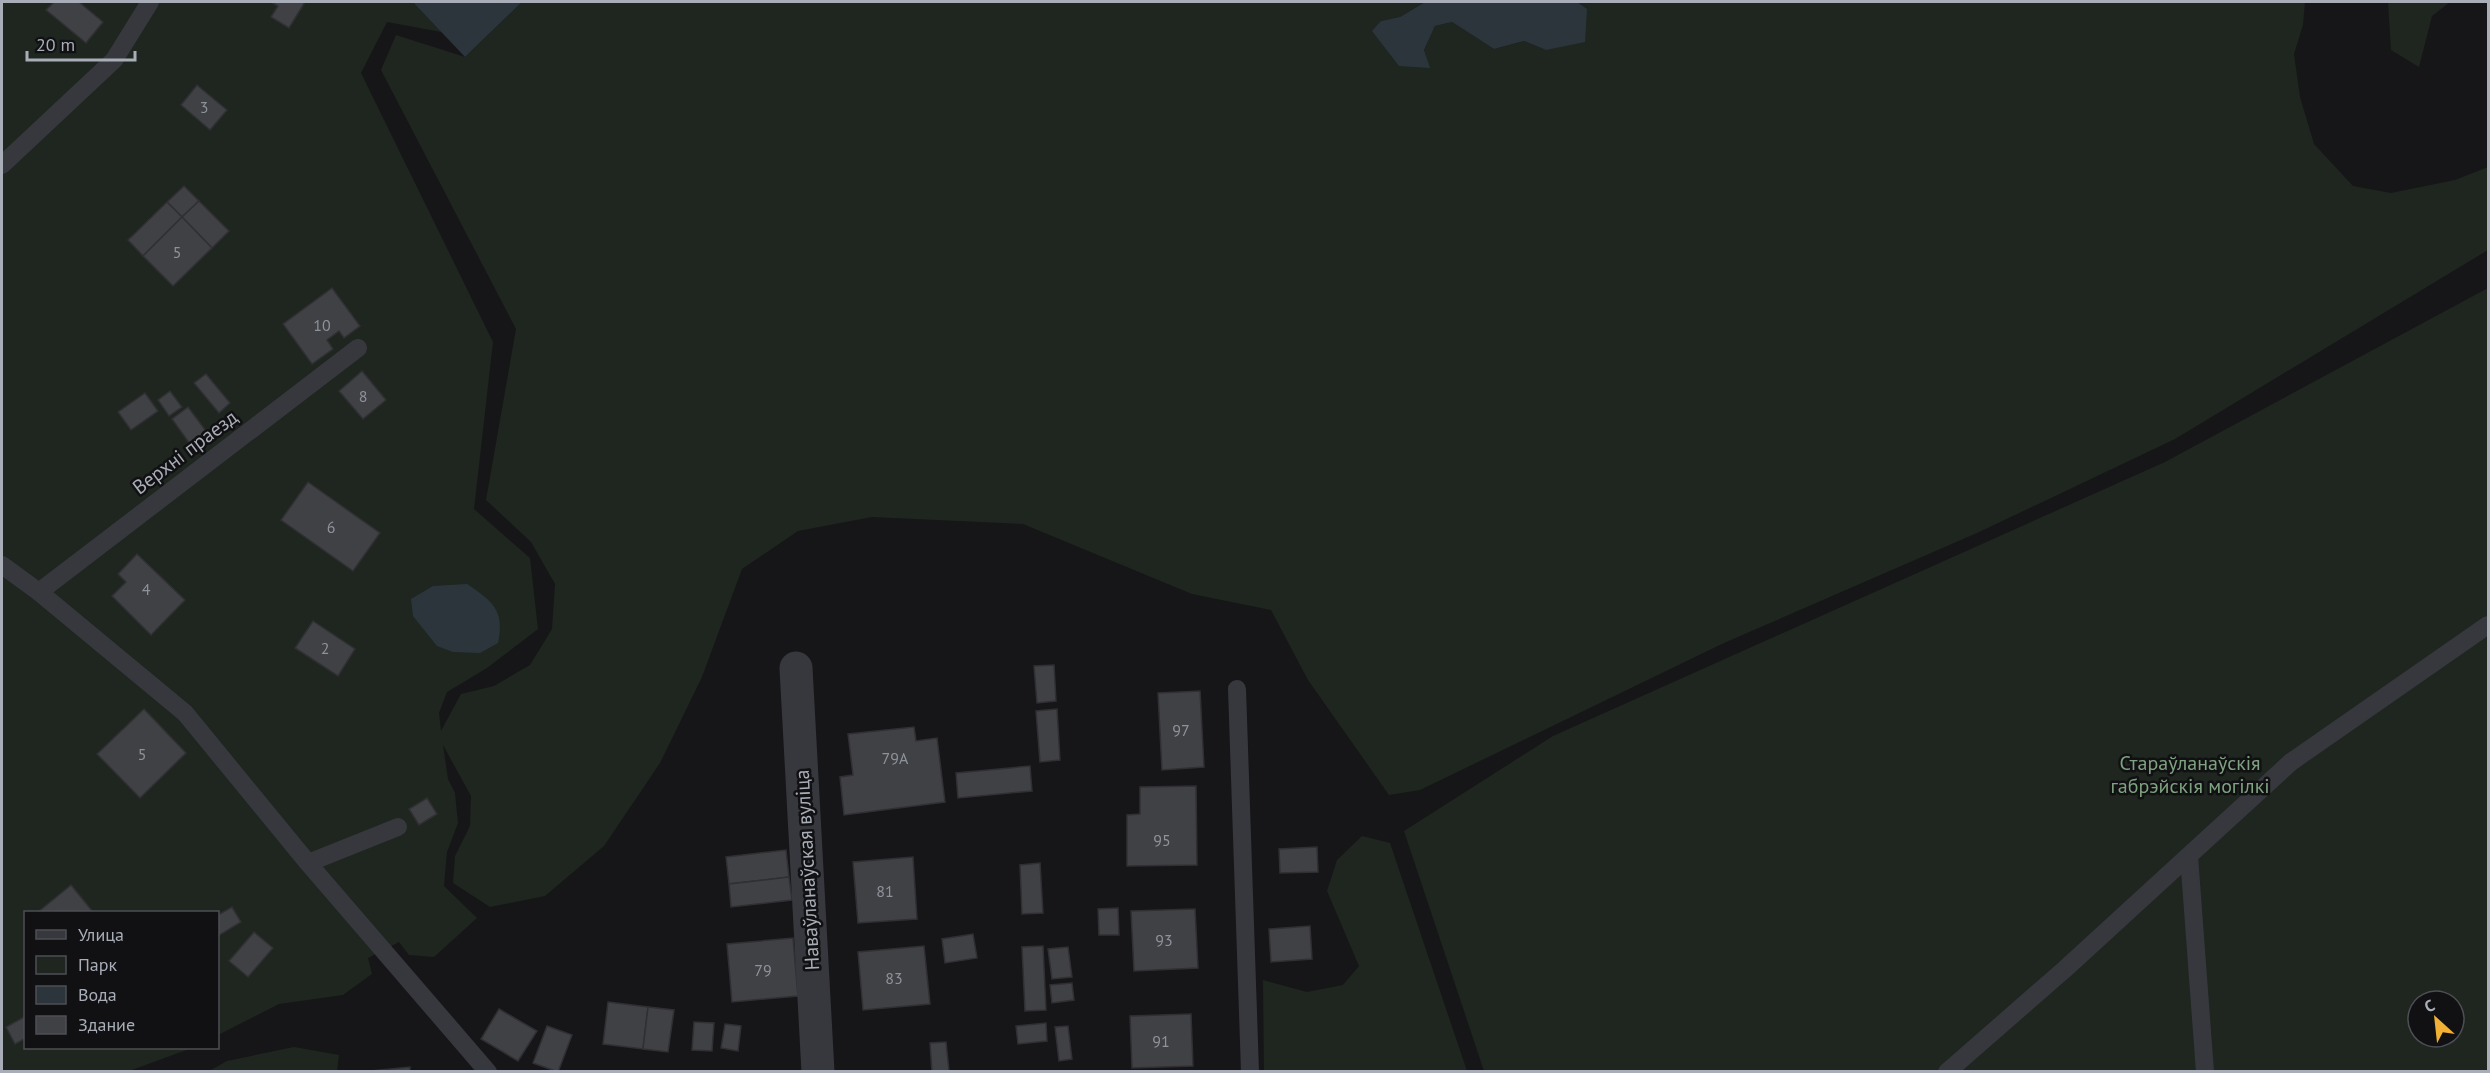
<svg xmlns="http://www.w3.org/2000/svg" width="2490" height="1073" viewBox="0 0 2490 1073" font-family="'PT Sans',sans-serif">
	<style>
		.green { fill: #1e261f; fill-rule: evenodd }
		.water { fill: #2c353c }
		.building { fill: #404145; stroke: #303034; stroke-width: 1.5 }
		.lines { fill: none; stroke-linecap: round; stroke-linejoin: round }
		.service { stroke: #37383d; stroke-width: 18 }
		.minor { stroke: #37383d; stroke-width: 33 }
		.labels { text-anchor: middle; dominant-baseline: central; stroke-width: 5; stroke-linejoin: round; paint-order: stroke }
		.number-label { font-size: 16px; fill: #8e929b }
		.street-label { font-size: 20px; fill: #a8adb8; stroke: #111113 }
		.park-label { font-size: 20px; fill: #7fa381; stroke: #111113 }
	</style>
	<rect width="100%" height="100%" fill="#161618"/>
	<!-- green -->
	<g class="green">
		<polygon points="2,2 489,2 463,36 387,22 361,73 493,342 474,509 530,558 538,629 487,668 447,692 439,713 441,731 461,694 494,686 530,665 552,629 555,584 531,542 486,500 516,329 381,70 396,35 465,57 522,2 1425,2 1400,17 1381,21 1429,68 1424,50 1435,26 1452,22 1494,49 1524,41 1546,50 1587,10 1577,2 2305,2 2303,25 2294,54 2300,97 2314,144 2353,186 2391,193 2455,180 2488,167 2488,250 2175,439 1977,533 1724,643 1420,790 1389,795 1308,680 1271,610 1192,594 1023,524 872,517 798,531 742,569 702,677 660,763 604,846 545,896 490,907 453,883 455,856 470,826 471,796 443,745 448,779 455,793 458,823 447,852 444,886 477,918 434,957 409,955 399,942 368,958 372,974 343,995 279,1004 218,1035 218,912 26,912 26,1048 192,1048 129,1071 2,1072"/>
		<polygon points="2388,2 2450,2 2432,16 2419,67 2391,50"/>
		<path d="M2488,288V1071H1484L1404,831L1553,736L2165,462ZM2418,1001H2454V1037H2418Z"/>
		<polygon points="1362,836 1390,843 1467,1071 1264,1071 1263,980 1307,992 1343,985 1359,966 1327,891 1337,860"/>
		<polygon points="294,1047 339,1055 337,1071 209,1071 227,1061"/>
	</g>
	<!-- water -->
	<g class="water">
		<polygon points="413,2 522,2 465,57"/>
		<polygon points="1425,2 1577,2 1587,9 1585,42 1546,50 1524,41 1494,49 1452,22 1435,26 1424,50 1430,68 1399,66 1372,31 1381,21 1400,17"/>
		<path d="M467,584C492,601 505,610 498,643L480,653L453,652L437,646L413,616L411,599L433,586Z"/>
	</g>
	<!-- building -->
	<g class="building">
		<polygon points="54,2 79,2 103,22 86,43 46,10"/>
		<polygon points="271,2 305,2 289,28 271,17 278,6"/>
		<polygon points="197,85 227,110 210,130 181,105"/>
		<polygon points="184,186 199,201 182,217 167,202"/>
		<polygon points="199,201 229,231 212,248 182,217"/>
		<polygon points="167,202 182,217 143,256 128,240"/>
		<polygon points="182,217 212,248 173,286 143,256"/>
		<polygon points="332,288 360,326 344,338 339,331 327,340 333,349 312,364 283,324"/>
		<polygon points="362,371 386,400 363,419 339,391"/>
		<polygon points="206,374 230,403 219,413 194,383"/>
		<polygon points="170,391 182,407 169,416 158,400"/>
		<polygon points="145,393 158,411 131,430 118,412"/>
		<polygon points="188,407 212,439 195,451 172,419"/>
		<polygon points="308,482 380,533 353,571 281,520"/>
		<polygon points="137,554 185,600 151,635 112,596 126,582 118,574"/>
		<polygon points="313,621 355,649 338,676 295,648"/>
		<polygon points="1054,665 1056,701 1037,703 1034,666"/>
		<polygon points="1200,691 1204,767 1162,770 1158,693"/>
		<polygon points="144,709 186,753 140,798 97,754"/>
		<polygon points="1057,709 1060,760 1040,762 1036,711"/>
		<polygon points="914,727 916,741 937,738 945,802 844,815 840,777 853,775 848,734"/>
		<polygon points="1030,766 1032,791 958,798 956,773"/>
		<polygon points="1196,786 1197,865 1127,866 1127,815 1140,814 1140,787"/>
		<polygon points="427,798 437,814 419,825 409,809"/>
		<polygon points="1317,847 1318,872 1280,873 1279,849"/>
		<polygon points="786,850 789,877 729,884 726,857"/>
		<polygon points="913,857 917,919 858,923 853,862"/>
		<polygon points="1040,863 1043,913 1022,914 1020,865"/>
		<polygon points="789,877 792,900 731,907 729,884"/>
		<polygon points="71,885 93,912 38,912"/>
		<polygon points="232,907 241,922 218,936 218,915"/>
		<polygon points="1118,908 1119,935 1099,935 1098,909"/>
		<polygon points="1195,909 1198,968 1134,971 1131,911"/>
		<polygon points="1310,926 1312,959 1271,962 1269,929"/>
		<polygon points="254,932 273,948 248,977 229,961"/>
		<polygon points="973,934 977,958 945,963 942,939"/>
		<polygon points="793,938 798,996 732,1002 727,944"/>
		<polygon points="924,946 930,1004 863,1010 858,952"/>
		<polygon points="1043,946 1046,1010 1025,1011 1022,947"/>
		<polygon points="1068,947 1072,977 1052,979 1048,949"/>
		<polygon points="1072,983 1074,1000 1052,1003 1050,985"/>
		<polygon points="608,1002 648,1007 643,1049 603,1044"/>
		<polygon points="648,1007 674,1010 668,1052 643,1049"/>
		<polygon points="499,1009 537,1031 518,1061 481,1039"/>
		<polygon points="1191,1014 1193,1066 1132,1068 1130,1016"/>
		<polygon points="26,1016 26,1038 15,1044 6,1027"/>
		<polygon points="694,1022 714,1023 712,1051 692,1050"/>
		<polygon points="1046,1023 1047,1041 1018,1044 1016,1026"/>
		<polygon points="725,1024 741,1026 738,1051 721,1048"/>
		<polygon points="547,1026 572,1035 558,1072 533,1063"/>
		<polygon points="1068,1026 1072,1059 1059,1061 1055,1027"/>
		<polygon points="946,1042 949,1071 932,1072 930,1043"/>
		<polygon points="410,1067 410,1072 360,1072"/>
	</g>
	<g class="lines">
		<!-- service -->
		<g class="service">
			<polyline points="2,165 114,60 150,2"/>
			<polyline points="2,565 39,592 185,713 308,863 488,1072"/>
			<polyline points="39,592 358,348"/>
			<polyline points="1237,689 1250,1072"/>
			<polyline points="2189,856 2205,1072"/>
			<polyline points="308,863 398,827"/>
			<polyline points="1947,1072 2065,969 2291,762 2488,625"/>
		</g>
		<!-- minor -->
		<polyline class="minor" points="796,668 818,1072"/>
	</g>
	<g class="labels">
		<!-- number labels -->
		<g class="number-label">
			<text x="204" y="107">3</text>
			<text x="177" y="252">5</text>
			<text x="322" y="325">10</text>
			<text x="363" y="396">8</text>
			<text x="331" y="527">6</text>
			<text x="146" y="589">4</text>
			<text x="325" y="648">2</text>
			<text x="1181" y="730">97</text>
			<text x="142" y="754">5</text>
			<text x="895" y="758">79А</text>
			<text x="1162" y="840">95</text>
			<text x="885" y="891">81</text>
			<text x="1164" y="940">93</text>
			<text x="763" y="970">79</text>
			<text x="894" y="978">83</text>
			<text x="1161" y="1041">91</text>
		</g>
		<!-- street labels -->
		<g class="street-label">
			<text transform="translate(185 452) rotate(-37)">Верхні праезд</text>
			<text transform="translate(807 870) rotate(-93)">Наваўланаўская вуліца</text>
		</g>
		<!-- park labels -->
		<g class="park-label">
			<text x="2190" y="763">Стараўланаўскія<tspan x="2190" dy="23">габрэйскія могілкі</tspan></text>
		</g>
	</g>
	<!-- border -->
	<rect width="2490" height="1073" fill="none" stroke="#a8adb8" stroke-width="6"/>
	<!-- legend -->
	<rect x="24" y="911" width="195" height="138" fill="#111113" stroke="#4d4f55" stroke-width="1.5"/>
	<rect x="36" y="930" width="30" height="9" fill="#37383d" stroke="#4d4f55" stroke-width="1.5"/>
	<text x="78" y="941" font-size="18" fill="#a8adb8">Улица</text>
	<rect x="36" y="956" width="30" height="18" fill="#1e261f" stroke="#4d4f55" stroke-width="1.5"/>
	<text x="78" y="971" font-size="18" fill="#a8adb8">Парк</text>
	<rect x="36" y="986" width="30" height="18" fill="#2c353c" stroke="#4d4f55" stroke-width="1.5"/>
	<text x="78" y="1001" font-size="18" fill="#a8adb8">Вода</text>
	<rect x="36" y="1016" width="30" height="18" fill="#404145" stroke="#4d4f55" stroke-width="1.5"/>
	<text x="78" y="1031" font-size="18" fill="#a8adb8">Здание</text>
	<!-- north arrow -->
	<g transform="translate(2436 1019) rotate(333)"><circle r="28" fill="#111113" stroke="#4d4f55" stroke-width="1.5"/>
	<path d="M0-4.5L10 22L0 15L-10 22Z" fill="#f2b134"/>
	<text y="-9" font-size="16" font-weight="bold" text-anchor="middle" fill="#a8adb8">С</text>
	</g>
	<!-- scale -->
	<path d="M27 51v9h108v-9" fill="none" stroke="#a8adb8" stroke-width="3"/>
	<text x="36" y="51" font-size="18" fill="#a8adb8" stroke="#111113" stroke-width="4.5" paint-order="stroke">20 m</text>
</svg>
